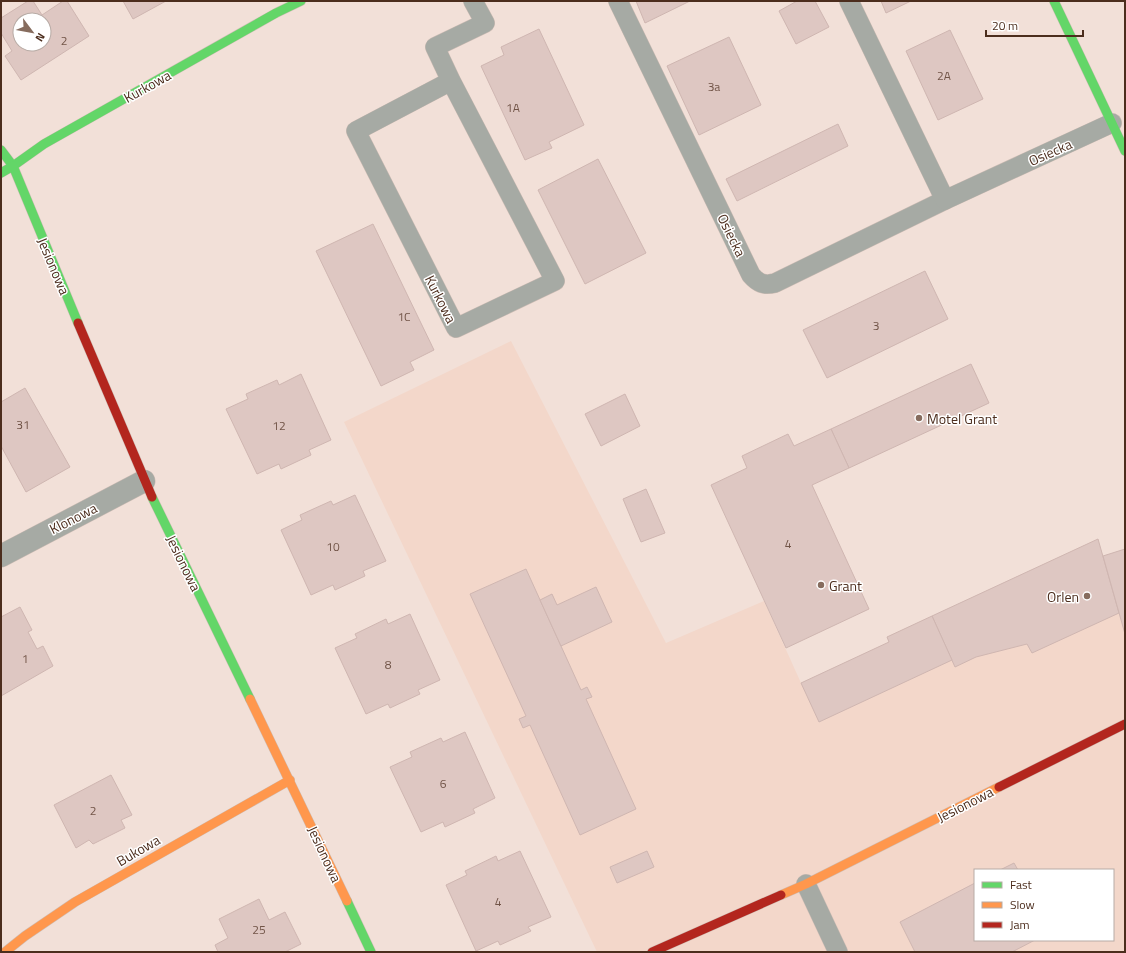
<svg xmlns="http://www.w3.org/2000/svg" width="1126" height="953" viewBox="0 0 1126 953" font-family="'Titillium Web',sans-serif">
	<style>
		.built { fill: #f3d7ca; fill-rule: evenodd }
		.building { fill: #dec7c2; stroke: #cfb6b1; fill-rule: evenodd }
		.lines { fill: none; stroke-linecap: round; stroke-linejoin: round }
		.lane-casing { stroke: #cebdb5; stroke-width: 20 }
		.street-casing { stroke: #cebdb5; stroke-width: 23 }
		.fast-casing { stroke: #cebdb5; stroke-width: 10 }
		.slow-casing { stroke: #cebdb5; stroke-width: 10 }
		.jam-casing { stroke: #cebdb5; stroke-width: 10 }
		.lane { stroke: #a6aaa4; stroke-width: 19 }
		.street { stroke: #a6aaa4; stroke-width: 22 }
		.fast { stroke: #63d668; stroke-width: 9 }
		.slow { stroke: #ff974d; stroke-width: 9 }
		.jam { stroke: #b3261e; stroke-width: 9 }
		.poi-dot { fill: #866c5e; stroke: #fff; stroke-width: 1.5 }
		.labels { text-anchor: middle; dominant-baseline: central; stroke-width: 3; stroke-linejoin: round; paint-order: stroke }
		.number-label { font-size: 12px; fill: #715447 }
		.street-label { font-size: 14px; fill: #4c2d1d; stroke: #fff }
		.poi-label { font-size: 14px; fill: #4c2d1d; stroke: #fff; text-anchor: start }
	</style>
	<rect width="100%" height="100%" fill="#f2e0d8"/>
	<!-- built -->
	<path class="built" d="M511,341L666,643L764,601L801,683L889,642L887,637L1098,539L1103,556L1125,550V952H597L344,422ZM975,870H1113V940H975Z"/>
	<!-- building -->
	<g class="building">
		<path d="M28,1H33L42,15L63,1H67L89,36L21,80L5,56L12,51L1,33V18ZM20,20H44V44H20Z"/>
		<polygon points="123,1 166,1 133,19"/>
		<polygon points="636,1 690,1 645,23"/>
		<polygon points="797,1 815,1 829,27 796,44 779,11"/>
		<polygon points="881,1 911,1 886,13"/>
		<polygon points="539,29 584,125 549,142 552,148 525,160 481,66 504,55 501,47"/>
		<polygon points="950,30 983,99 938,120 906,51"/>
		<polygon points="729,37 761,105 699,135 667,66"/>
		<polygon points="838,124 848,146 737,201 726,179"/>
		<polygon points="598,159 646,253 585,284 538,190"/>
		<polygon points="373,224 434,350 410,362 414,370 381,386 316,251"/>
		<polygon points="925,271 948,319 827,378 803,330"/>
		<polygon points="971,364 989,403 849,468 831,429"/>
		<polygon points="301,374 331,440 309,450 311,455 281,469 279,464 257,474 226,409 248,399 246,394 277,380 279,385"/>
		<polygon points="25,388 70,467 26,492 1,446 1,402"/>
		<polygon points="625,394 640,426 601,446 585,414"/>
		<polygon points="831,429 849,468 812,485 869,609 786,648 711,485 747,468 742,456 788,434 794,446"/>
		<polygon points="646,489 665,533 641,542 623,499"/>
		<polygon points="355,495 386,561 363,571 365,576 335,590 333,585 311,595 281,530 302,520 300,515 331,501 333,505"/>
		<polygon points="1098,539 1119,613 1032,653 1027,644 976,657 955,667 932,616"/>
		<polygon points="1125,549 1125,634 1103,556"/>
		<polygon points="526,569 581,690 587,687 592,697 586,699 636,809 580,835 530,725 523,728 519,719 526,716 470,594"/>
		<polygon points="596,587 612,622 561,646 540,600 552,594 557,605"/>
		<polygon points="20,607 32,630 28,632 37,649 43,646 53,666 1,696 1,617"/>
		<polygon points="410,614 440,680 418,690 420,694 390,708 388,704 366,714 335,648 357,638 355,634 386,619 388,624"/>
		<polygon points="932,616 952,660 819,722 801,683 889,642 887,637"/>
		<polygon points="465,732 495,798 473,809 475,813 445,827 443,822 421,832 390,767 412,757 410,752 441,738 443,742"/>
		<polygon points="111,775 132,815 121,820 125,828 93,844 89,840 76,848 54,805"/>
		<polygon points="520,851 551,917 528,927 531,931 500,945 498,941 476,951 446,885 467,875 465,871 496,856 498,861"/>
		<polygon points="647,851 654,867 617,883 610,867"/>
		<polygon points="1014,863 1018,870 1000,870"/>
		<polygon points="975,883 975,940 1035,940 1012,952 915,952 900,922"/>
		<polygon points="259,899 269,920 285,912 301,944 285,952 218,952 215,945 228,938 219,919"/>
	</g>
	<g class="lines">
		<!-- lane casing -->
		<g class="lane-casing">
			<g id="lane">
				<path d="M618,1L751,275C758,283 764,286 775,283L945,200"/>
				<polyline points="849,1 945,200 1112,123"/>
				<polyline points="451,81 356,131 456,328 555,281 451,81 435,47 485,23 473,1"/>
				<polyline points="806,884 838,952"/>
			</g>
		</g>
		<!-- street casing -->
		<g class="street-casing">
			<polyline id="street" points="1,556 144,481"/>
		</g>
		<!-- fast casing -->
		<g class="fast-casing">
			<g id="fast">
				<polyline points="1054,1 1125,151"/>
				<polyline points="1,150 13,166 44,144 276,13 301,1"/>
				<polyline points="1,173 13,166 78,323"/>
				<polyline points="152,497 250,699"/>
				<polyline points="347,901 371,952"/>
			</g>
		</g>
		<!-- slow casing -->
		<g class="slow-casing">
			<g id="slow">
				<polyline points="250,699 347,901"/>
				<polyline points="781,895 806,884 999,787"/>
				<polyline points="5,952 25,936 75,902 290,780"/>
			</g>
		</g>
		<!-- jam casing -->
		<g class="jam-casing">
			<g id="jam">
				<polyline points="78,323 152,497"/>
				<polyline points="999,787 1125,724"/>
				<polyline points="652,952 781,895"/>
			</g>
		</g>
		<!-- lane -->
		<use href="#lane" class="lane"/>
		<!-- street -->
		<use href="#street" class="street"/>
		<!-- fast -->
		<use href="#fast" class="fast"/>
		<!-- slow -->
		<use href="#slow" class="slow"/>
		<!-- jam -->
		<use href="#jam" class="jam"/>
	</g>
	<!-- markers -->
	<g class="poi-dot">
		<circle cx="919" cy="418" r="4"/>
		<circle cx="821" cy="585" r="4"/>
		<circle cx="1087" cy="596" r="4"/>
	</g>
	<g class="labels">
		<!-- number labels -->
		<g class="number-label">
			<text x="64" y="40">2</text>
			<text x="944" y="75">2A</text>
			<text x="714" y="86">3a</text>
			<text x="513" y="107">1A</text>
			<text x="404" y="316">1C</text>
			<text x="876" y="325">3</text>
			<text x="23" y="424">31</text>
			<text x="279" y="425">12</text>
			<text x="788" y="543">4</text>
			<text x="333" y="546">10</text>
			<text x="25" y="658">1</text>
			<text x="388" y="664">8</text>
			<text x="443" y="783">6</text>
			<text x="93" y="810">2</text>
			<text x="498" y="901">4</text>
			<text x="259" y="929">25</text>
		</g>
		<!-- street labels -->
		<g class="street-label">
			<text transform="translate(147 86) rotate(-29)">Kurkowa</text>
			<text transform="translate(1050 152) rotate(-24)">Osiecka</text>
			<text transform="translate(732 235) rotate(64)">Osiecka</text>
			<text transform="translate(54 266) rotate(67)">Jesionowa</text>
			<text transform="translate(441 299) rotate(63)">Kurkowa</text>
			<text transform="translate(73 518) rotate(-27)">Klonowa</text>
			<text transform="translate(184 563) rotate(64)">Jesionowa</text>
			<text transform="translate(965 804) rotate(-27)">Jesionowa</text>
			<text transform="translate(138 850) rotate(-30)">Bukowa</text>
			<text transform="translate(325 854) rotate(65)">Jesionowa</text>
		</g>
		<!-- poi labels -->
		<g class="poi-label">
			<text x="927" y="418">Motel Grant</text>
			<text x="829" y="585">Grant</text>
			<text x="1079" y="596" text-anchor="end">Orlen</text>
		</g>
	</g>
	<!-- border -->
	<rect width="1126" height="953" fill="none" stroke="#4c2d1d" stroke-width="4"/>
	<!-- legend -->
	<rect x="974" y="869" width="140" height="72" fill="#ffffff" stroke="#b7aba5"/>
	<rect x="982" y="882" width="20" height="6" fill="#63d668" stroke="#b7aba5"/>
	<text x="1010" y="889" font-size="12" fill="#4c2d1d">Fast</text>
	<rect x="982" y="902" width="20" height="6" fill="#ff974d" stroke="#b7aba5"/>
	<text x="1010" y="909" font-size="12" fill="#4c2d1d">Slow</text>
	<rect x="982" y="922" width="20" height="6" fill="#b3261e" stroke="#b7aba5"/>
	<text x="1010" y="929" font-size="12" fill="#4c2d1d">Jam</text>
	<!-- north arrow -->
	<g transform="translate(32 32) rotate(122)"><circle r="19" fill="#ffffff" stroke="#b7aba5"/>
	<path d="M0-3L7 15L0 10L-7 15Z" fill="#866c5e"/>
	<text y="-6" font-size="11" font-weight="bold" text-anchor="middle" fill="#4c2d1d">N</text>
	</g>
	<!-- scale -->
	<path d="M986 30v6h97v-6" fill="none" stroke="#4c2d1d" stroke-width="2"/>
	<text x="992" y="30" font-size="12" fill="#4c2d1d" stroke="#ffffff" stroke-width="3" paint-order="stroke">20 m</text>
</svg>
